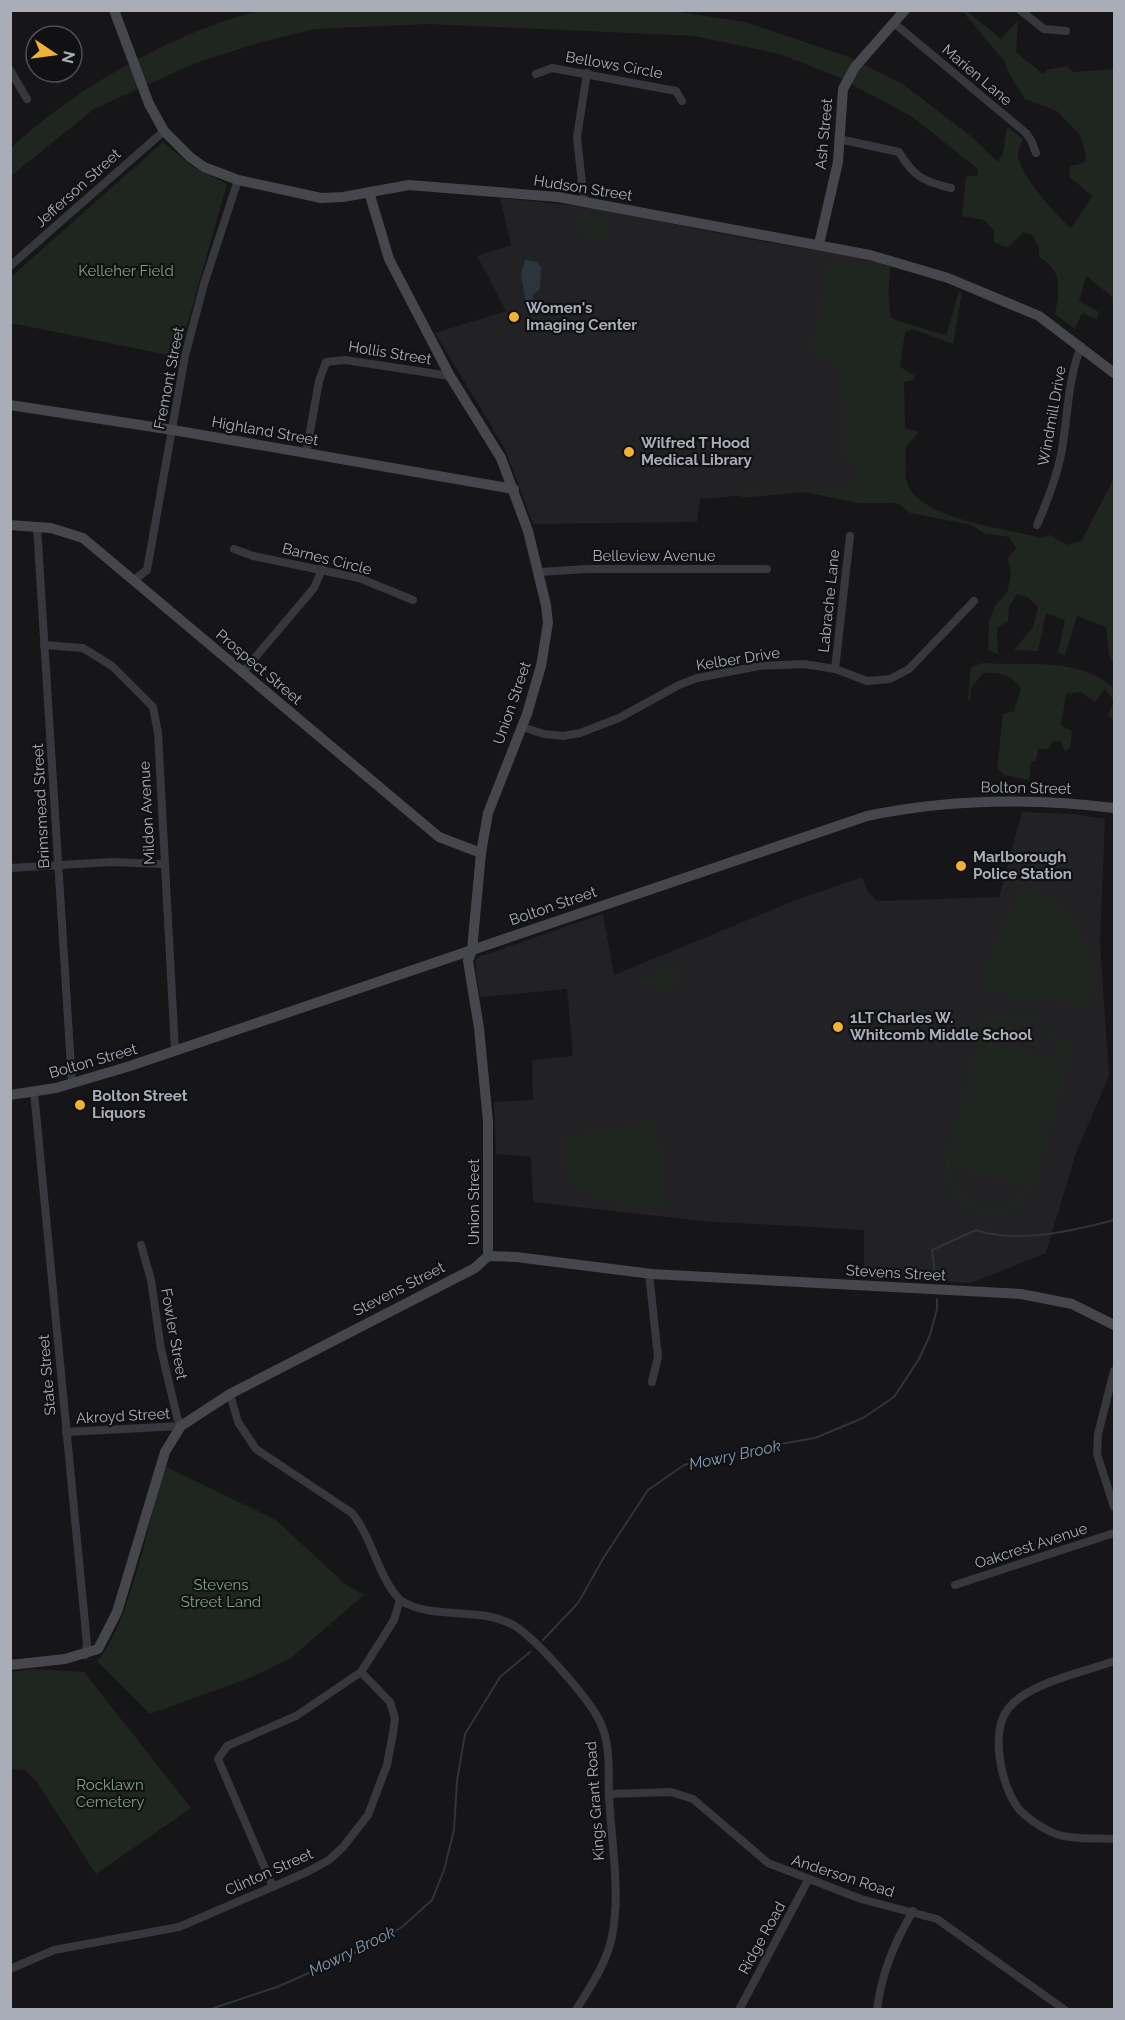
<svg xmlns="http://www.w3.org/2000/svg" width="1125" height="2020" viewBox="0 0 1125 2020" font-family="Raleway,sans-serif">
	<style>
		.built { fill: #222225 }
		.green { fill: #1e261f; fill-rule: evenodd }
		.water { fill: #2c353c }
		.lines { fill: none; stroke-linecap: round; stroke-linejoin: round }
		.stream { stroke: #2c353c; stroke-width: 2 }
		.street { stroke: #37383d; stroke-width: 8 }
		.secondary { stroke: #45474d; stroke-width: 10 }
		.poi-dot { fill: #f2b134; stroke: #111113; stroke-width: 2 }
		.labels { text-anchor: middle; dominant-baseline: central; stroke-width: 4.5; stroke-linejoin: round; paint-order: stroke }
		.street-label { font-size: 15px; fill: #a8adb8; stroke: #111113 }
		.park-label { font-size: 15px; fill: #7fa381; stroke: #111113 }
		.poi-label { font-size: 15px; font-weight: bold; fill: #a8adb8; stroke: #111113; text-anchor: start }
		.water-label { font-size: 16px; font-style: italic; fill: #7f9bb3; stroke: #111113 }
	</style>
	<rect width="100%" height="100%" fill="#161618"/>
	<!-- built -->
	<g class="built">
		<polygon points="500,198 587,207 749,239 886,262 907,506 817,489 700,499 697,522 533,524 505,449 435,333 506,311 477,256 511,245"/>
		<polygon points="1022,812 1074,814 1105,819 1100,943 1109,1076 1076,1153 1046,1253 971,1283 864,1278 864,1230 702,1221 533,1202 531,1157 496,1154 494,1102 533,1100 532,1060 573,1056 567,989 480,997 475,962 478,957 603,914 614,975 796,900 862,877 869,893 877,901 999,897"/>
	</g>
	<!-- green -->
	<g class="green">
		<path d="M262,10L673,11L745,22L846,56L904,85L973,138L998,162L1003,153L1007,127L1023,139C1022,143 1019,148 1018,152C1016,172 1057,216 1071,228L1093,196L1069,177L1070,166L1084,163L1086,154L1080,135L1057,111L1025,99L1008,72L1005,62L962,11H967L1001,39L1018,20L1016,52L1043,74L1046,70L1067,66L1073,72L1114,69V298L1086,276L1079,301L1099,312L1097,319L1082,313L1075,329L1055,314C1060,287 1063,272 1039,257V248L1032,235L1023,232L1008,248L994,242V231L984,220L962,216L966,177L978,175V169L911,116L836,76L779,54L695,36L428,24L315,29L255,44L193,64L94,109L11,176V148C73,89 178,30 262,10Z"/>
		<polygon points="163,142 193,167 227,184 178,357 11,323 11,277"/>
		<polygon points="576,214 610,221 606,239 578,233 580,224 575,223"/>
		<path d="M830,259L890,266L887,315C898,323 930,330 946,335L959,292H962L953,344L912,329L905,332L900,367L915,376L913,380L904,382L905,428L919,432L906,447C906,460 903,477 910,489C930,521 1009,529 1042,538L1050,535L1068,545L1082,540L1114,478V665L1109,654L1106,627L1077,616L1065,655L1058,653L1065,620L1046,613L1038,651L1014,650L1033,627L1038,608L1029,598L1017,594L1009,607L1008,621L997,628L998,654L988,650L989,621L995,606L1007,592L1011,576L1008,558L1016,548L1009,537L983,533L972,525L910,513L898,503H859L803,492L741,498V494L848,486L858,482L863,475L844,457L846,419L837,362L824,360L812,349Z"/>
		<path d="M983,663C1027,666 1079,657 1114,688V721L1108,715L1114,701L1105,689L1095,702L1080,692L1066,694L1061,726L1072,731L1070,748L1065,752L1061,742L1053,741L1048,749H1038L1036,761H1031L1029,780L1005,775L997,768L1003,714L1014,711L1021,688C1010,675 1000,672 983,673L971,688L970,701L968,700L971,667Z"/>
		<path d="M1019,885C1076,899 1105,953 1086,1009C1053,999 1019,999 986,989L982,981C991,948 1009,918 1019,885Z"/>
		<polygon points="670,966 680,971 668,992 639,982 641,976 663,973"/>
		<path d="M1012,1015C1054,1011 1049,1039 1073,1046L1035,1180L1020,1203L1008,1211L995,1214L981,1213L967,1208L951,1192L946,1178L945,1163L985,1016L999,1020ZM1012,1020C1040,1016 1063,1036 1061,1065L1027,1186C1005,1225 949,1209 950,1164L983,1046L994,1030Z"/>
		<polygon points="995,1042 1060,1063 1025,1187 952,1166 987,1043 994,1045"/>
		<path d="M655,1122L667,1205C631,1206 577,1208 565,1164C562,1156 563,1145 563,1136L615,1130L622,1126Z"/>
		<path d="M164,1466L276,1520L345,1584L364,1595L291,1658L247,1679L150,1714L97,1661C129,1627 151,1514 164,1466Z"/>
		<polygon points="31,1669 84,1672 191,1808 96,1874 37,1782 25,1770 11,1769 11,1672"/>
	</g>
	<!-- water -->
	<polygon class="water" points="525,260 537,262 541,267 540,289 533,295 534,308 526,305 521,274"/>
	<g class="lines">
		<!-- stream -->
		<g class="stream">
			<path d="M936,1281L932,1250L976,1230C1018,1244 1072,1231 1114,1220"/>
			<polyline points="543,1640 578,1603 604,1557 648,1490 684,1465 724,1454 815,1438 863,1418 894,1397 919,1359 930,1335 937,1309 937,1299"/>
			<polyline points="208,2010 277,1987 368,1947 402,1927 432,1900 444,1870 454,1830 457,1781 465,1734 500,1677 530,1652"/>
		</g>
		<!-- street -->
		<g class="street">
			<polyline points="1020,10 1044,29 1066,31"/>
			<polyline points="894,23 1026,133 1031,140 1036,153"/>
			<polyline points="10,70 27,99"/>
			<polyline points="536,74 552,68 676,91 682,101"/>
			<path d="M839,139L899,152C913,176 924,182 951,188"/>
			<polyline points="584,202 577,137 587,73"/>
			<polyline points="10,266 164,131"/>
			<polyline points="306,454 319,381 326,362 345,360 450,376"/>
			<path d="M1037,525C1047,502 1056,479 1061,455C1068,418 1067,382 1081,346"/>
			<polyline points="37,527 72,1083"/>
			<polyline points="234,549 253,556 359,578 413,600"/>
			<polyline points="540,572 587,569 767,569"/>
			<polyline points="134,580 147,570 185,356 204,284 238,180"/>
			<polyline points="44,645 83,648 112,666 153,707 158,733 175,1051"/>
			<polyline points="835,669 850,536"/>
			<polyline points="242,673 314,588 322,569"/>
			<polyline points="522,727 544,734 563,736 580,733 619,718 679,685 697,678 759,666 804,664 835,669 867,681 890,679 909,669 974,601"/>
			<polyline points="10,868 112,862 163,864"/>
			<polyline points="34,1092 87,1644 85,1655"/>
			<polyline points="649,1273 658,1357 652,1382"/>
			<polyline points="1114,1371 1098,1434 1097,1454 1114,1507"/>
			<path d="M230,1394L238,1422L256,1449L352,1513C373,1539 377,1575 400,1600L394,1620L361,1672L296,1716L227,1746L218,1759L273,1887"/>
			<polyline points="66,1432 181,1426 177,1417 161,1349 151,1280 141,1245"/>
			<polyline points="955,1585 1114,1533"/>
			<path d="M400,1600C434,1622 483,1604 518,1628C539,1643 591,1700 601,1724C611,1747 608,1772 609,1796C611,1839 621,1894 612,1936C607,1963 590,1987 576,2010"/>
			<path d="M1114,1661C1085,1672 1027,1683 1008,1709C990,1732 1001,1786 1018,1808C1025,1817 1041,1827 1051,1832C1068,1840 1096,1838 1114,1839"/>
			<polyline points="609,1794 671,1792 693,1799 768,1863 861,1899 937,1919 1065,2010"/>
			<polyline points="10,1969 54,1950 179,1927 307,1872 329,1860 343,1847 368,1815 387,1765 393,1733 395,1718 390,1702 361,1672"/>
			<polyline points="739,2010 808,1880"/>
			<path d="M877,2010C881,1975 895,1941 913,1911"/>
		</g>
		<!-- secondary -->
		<g class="secondary">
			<polyline points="114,10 149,104 164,131 190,157 204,167 238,180 321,198 343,197 409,185 558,197 870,255 948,278 1039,316 1114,373"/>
			<polyline points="369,192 389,259 450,376 501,458 528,531 546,605 548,623 541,666 527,714 488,813 481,853 472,950 468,961 479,1028 488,1122 488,1256"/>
			<polyline points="819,244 838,162 843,89 855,67 905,10"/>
			<polyline points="10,405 173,430 514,489"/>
			<polyline points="10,525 51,528 83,538 439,837 481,853"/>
			<path d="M10,1095L56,1088L130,1066L867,816C948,799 1033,798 1114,808"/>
			<polyline points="10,1665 65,1659 98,1649 117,1612 165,1452 181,1426 230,1394 475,1268 488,1256 516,1257 652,1274 1021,1294 1072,1304 1114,1325"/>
		</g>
	</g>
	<!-- markers -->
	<g class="poi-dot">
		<circle cx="514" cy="317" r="6"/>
		<circle cx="629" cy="452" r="6"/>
		<circle cx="961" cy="866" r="6"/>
		<circle cx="838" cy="1027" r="6"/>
		<circle cx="80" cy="1105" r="6"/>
	</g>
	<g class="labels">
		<!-- street labels -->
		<g class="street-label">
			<text transform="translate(614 65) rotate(10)">Bellows Circle</text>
			<text transform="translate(977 75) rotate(40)">Marien Lane</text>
			<text transform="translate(824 134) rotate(-85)">Ash Street</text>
			<text transform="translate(78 188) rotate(-42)">Jefferson Street</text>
			<text transform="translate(583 188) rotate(9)">Hudson Street</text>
			<text transform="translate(390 353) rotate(9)">Hollis Street</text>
			<text transform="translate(169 378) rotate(-79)">Fremont Street</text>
			<text transform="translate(1052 416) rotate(-80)">Windmill Drive</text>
			<text transform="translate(265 431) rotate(10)">Highland Street</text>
			<text x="654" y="556">Belleview Avenue</text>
			<text transform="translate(327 559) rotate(14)">Barnes Circle</text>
			<text transform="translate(829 601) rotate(-84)">Labrache Lane</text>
			<text transform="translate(738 659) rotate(-9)">Kelber Drive</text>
			<text transform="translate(259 667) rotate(40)">Prospect Street</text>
			<text transform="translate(512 703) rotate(-71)">Union Street</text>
			<text transform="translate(1026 788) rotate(1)">Bolton Street</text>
			<text transform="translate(41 806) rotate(-93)">Brimsmead Street</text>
			<text transform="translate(147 813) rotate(-93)">Mildon Avenue</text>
			<text transform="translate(553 906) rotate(-19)">Bolton Street</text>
			<text transform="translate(93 1061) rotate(-16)">Bolton Street</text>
			<text transform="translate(474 1202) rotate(-90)">Union Street</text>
			<text transform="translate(896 1273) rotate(3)">Stevens Street</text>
			<text transform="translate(399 1289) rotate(-27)">Stevens Street</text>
			<text transform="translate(174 1334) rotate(80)">Fowler Street</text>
			<text transform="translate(47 1375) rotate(-95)">State Street</text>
			<text transform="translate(123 1416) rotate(-3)">Akroyd Street</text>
			<text transform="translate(1031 1546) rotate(-18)">Oakcrest Avenue</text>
			<text transform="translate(595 1801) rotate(-94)">Kings Grant Road</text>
			<text transform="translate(269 1872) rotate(-24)">Clinton Street</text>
			<text transform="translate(843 1876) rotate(18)">Anderson Road</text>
			<text transform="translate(762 1938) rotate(-61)">Ridge Road</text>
		</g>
		<!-- park labels -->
		<g class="park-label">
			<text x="126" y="271">Kelleher Field</text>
			<text x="221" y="1585">Stevens<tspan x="221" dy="17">Street Land</tspan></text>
			<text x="110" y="1785">Rocklawn<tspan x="110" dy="17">Cemetery</tspan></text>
		</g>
		<!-- poi labels -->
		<g class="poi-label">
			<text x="526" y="308">Women's<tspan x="526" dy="17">Imaging Center</tspan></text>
			<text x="641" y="443">Wilfred T Hood<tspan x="641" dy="17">Medical Library</tspan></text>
			<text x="973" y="857">Marlborough<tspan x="973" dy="17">Police Station</tspan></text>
			<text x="850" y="1018">1LT Charles W.<tspan x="850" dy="17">Whitcomb Middle School</tspan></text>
			<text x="92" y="1096">Bolton Street<tspan x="92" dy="17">Liquors</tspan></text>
		</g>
		<!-- water labels -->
		<g class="water-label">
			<text transform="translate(735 1455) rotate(-12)">Mowry Brook</text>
			<text transform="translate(352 1951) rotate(-26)">Mowry Brook</text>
		</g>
	</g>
	<!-- border -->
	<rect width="1125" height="2020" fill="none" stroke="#a8adb8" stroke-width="24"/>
	<!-- north arrow -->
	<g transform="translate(54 54) rotate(103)"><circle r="28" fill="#111113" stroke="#4d4f55" stroke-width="1.5"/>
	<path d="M0-4.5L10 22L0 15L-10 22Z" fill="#f2b134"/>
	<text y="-9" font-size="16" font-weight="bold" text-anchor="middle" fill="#a8adb8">N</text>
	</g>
</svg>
